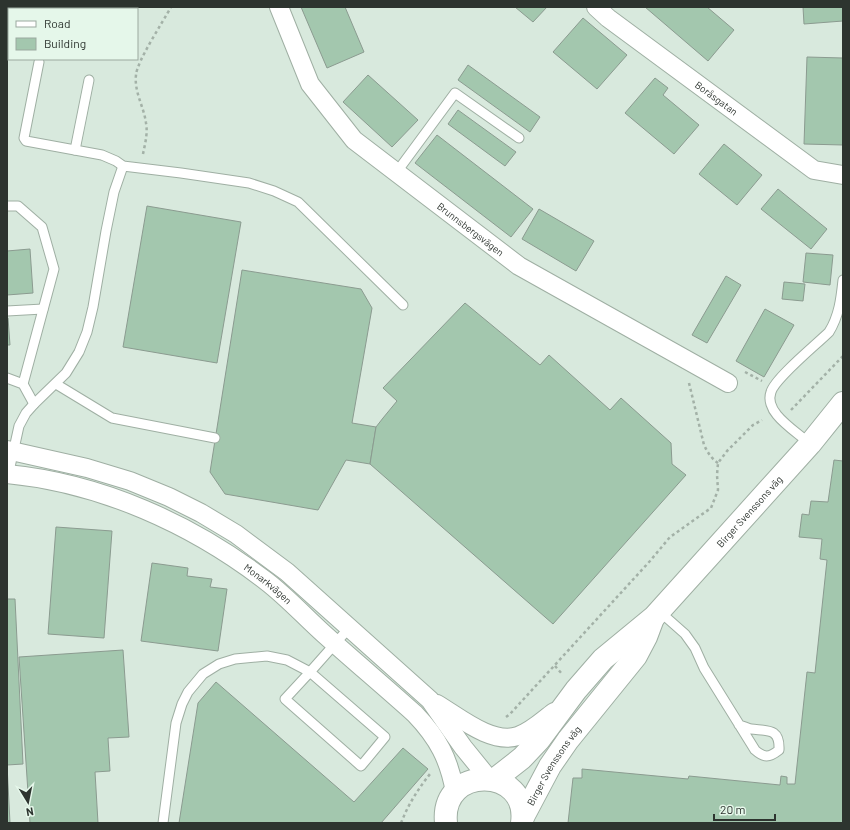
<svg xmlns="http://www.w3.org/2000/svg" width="850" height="830" viewBox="0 0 850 830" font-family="Barlow,sans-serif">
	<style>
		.building { fill: #a3c7ae; stroke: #8b9b90 }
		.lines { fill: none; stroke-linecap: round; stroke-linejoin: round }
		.lane-casing { stroke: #9fafa3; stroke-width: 11 }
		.street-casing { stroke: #9fafa3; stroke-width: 20 }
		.secondary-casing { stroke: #9fafa3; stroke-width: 24 }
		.path { stroke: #a3b1a7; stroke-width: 2.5; stroke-dasharray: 3 3; stroke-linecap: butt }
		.lane { stroke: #fff; stroke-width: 9 }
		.street { stroke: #fff; stroke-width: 18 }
		.secondary { stroke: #fff; stroke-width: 22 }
		.labels { text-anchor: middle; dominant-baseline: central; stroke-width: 3.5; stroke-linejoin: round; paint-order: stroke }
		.street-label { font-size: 10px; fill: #2d342f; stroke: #e5f7ea }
	</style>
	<rect width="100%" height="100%" fill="#d8e9dd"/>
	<!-- building -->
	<g class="building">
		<polygon points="301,7 345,7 364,52 327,68"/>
		<polygon points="515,7 547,7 533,22"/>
		<polygon points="645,7 707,7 734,30 708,61"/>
		<polygon points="803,7 843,7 843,21 804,24"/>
		<polygon points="583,18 627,55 597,89 553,52"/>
		<polygon points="807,57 843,58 843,145 804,144"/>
		<polygon points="468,65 540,117 530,132 458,80"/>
		<polygon points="368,75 418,120 392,147 343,102"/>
		<polygon points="655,78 668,88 663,95 699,125 674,154 625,113"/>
		<polygon points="458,110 516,152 505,166 448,124"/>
		<polygon points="437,135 533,209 511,237 415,163"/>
		<polygon points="724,144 762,175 737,205 699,174"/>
		<polygon points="778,189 827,229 811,249 761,209"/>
		<polygon points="147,206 241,222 217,363 123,347"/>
		<polygon points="539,209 594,241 576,271 522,239"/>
		<polygon points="30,249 33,293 7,295 7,251"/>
		<polygon points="806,253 833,255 830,285 803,282"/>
		<polygon points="242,270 361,289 372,308 352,423 376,427 370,464 346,460 318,510 225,494 210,472"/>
		<polygon points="726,276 741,285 707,343 692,335"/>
		<polygon points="784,282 805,284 803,301 782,299"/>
		<polygon points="465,303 540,365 549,355 610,410 621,398 671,443 672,464 686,475 553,624 370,464 376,427 383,418 397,401 383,388"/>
		<polygon points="765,309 794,325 764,377 736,361"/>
		<polygon points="7,318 8,318 10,345 7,345"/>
		<polygon points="834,460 843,461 843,823 568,823 573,778 582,778 582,769 688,779 689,776 780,785 781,776 787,777 787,784 795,784 807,672 815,673 827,560 820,559 822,539 799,537 802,514 809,515 811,501 828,502"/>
		<polygon points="56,527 112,531 104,638 48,634"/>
		<polygon points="152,563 188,568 187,576 212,579 210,587 227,589 218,651 141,641"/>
		<polygon points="7,599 15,599 23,764 7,765 10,823 7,823"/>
		<polygon points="123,650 129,737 108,738 110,771 95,772 98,823 30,823 19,657"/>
		<polygon points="216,682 354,802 403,748 428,769 381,823 179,823 198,703"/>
	</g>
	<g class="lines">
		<!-- lane casing -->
		<g class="lane-casing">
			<g id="lane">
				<polyline points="39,62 24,138 26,141 102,155 116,161 123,166 181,173 249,183 274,191 298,202 403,305"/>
				<polyline points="75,150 89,80"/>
				<polyline points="396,173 455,93 519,138"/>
				<polyline points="7,206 18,206 42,227 54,269 23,384"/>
				<polyline points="7,311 43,309"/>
				<polyline points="7,378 23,384 34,404"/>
				<polyline points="56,384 112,418 215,438"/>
				<path d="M810,444C800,435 786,426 777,415C772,409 768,400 771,392C775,378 817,344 829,332C839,316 841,299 843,280"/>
				<polyline points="8,476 19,426 26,413 34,404 66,373 79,352 87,332 93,307 106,231 114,192 123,166"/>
				<path d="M659,611L685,634L695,648L704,668L755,750C764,758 769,758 779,750C780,728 768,731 751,729C747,728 743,726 739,725"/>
				<polygon points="310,672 385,737 361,766 285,699"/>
				<polyline points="163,823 176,723 182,704 188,692 203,674 219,664 235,659 267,656 287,660 310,672 349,628"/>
			</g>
		</g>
		<!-- street casing -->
		<g class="street-casing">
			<g id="street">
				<path id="s1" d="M279,7L310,84L354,140L519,266L728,383"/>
				<path id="s2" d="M596,7L608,18L814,170L843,175"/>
				<polyline points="7,450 87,468 130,481 169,497 201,513 236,534 287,572 430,700 463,747 489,779"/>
				<path id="s3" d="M7,474C101,483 192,524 266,581C287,597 305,617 324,634C354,661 385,687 415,714C438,738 449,759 455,792"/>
				<path d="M437,704C459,717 492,745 518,736C532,731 543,720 554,712"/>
			</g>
		</g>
		<!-- secondary casing -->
		<g class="secondary-casing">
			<g id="secondary">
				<path id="s4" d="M494,780L522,758L539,740L576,690L603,659L654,617L810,444L843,403"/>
				<path id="s5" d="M523,817L550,766L568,740L636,656L646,637L652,621"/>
				<path d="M446,823C440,764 530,766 522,823"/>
			</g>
		</g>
		<!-- path -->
		<g class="path">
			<path d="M143,154C145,144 148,133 146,123C144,107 134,92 136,75C137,61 163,22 171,7"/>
			<polyline points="745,372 762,381"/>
			<path d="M689,383L704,445C708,453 711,458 718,463"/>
			<polyline points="791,410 843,356"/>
			<polyline points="555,666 563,675"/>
			<polyline points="506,717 510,714 650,561 670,537 711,508 718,490 717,475 718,463 727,451 753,425 762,420"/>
			<path d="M401,823C408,805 418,789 430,774"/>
		</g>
		<!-- lane -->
		<use href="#lane" class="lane"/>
		<!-- street -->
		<use href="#street" class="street"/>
		<!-- secondary -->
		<use href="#secondary" class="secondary"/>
	</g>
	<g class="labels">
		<!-- street labels -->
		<g class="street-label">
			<text stroke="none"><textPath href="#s2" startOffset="151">Boråsgatan</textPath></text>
			<text stroke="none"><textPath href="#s1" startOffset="301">Brunnsbergsvägen</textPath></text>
			<text stroke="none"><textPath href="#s4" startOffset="372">Birger Svenssons väg</textPath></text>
			<text stroke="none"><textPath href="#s3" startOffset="287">Monarkvägen</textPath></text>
			<text stroke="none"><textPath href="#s5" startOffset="60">Birger Svenssons väg</textPath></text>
		</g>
	</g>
	<!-- border -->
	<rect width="850" height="830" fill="none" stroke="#2d342f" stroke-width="16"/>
	<!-- legend -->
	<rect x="8" y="8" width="130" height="52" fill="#e5f7ea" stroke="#9ba99f"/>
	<rect x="16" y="21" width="20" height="6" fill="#ffffff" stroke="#9ba99f"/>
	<text x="44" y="28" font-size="12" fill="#2d342f">Road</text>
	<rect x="16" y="38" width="20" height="12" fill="#a3c7ae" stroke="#9ba99f"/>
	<text x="44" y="48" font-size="12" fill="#2d342f">Building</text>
	<!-- north arrow -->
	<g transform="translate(28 802) rotate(170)" stroke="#e5f7ea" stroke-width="3" paint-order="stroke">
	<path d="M0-3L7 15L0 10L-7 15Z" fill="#2d342f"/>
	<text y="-6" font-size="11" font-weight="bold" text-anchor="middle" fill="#2d342f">N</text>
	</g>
	<!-- scale -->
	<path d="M714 814v6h61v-6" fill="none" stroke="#2d342f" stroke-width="2"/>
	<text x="720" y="814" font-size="12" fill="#2d342f" stroke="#e5f7ea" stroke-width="3" paint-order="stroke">20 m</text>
</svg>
